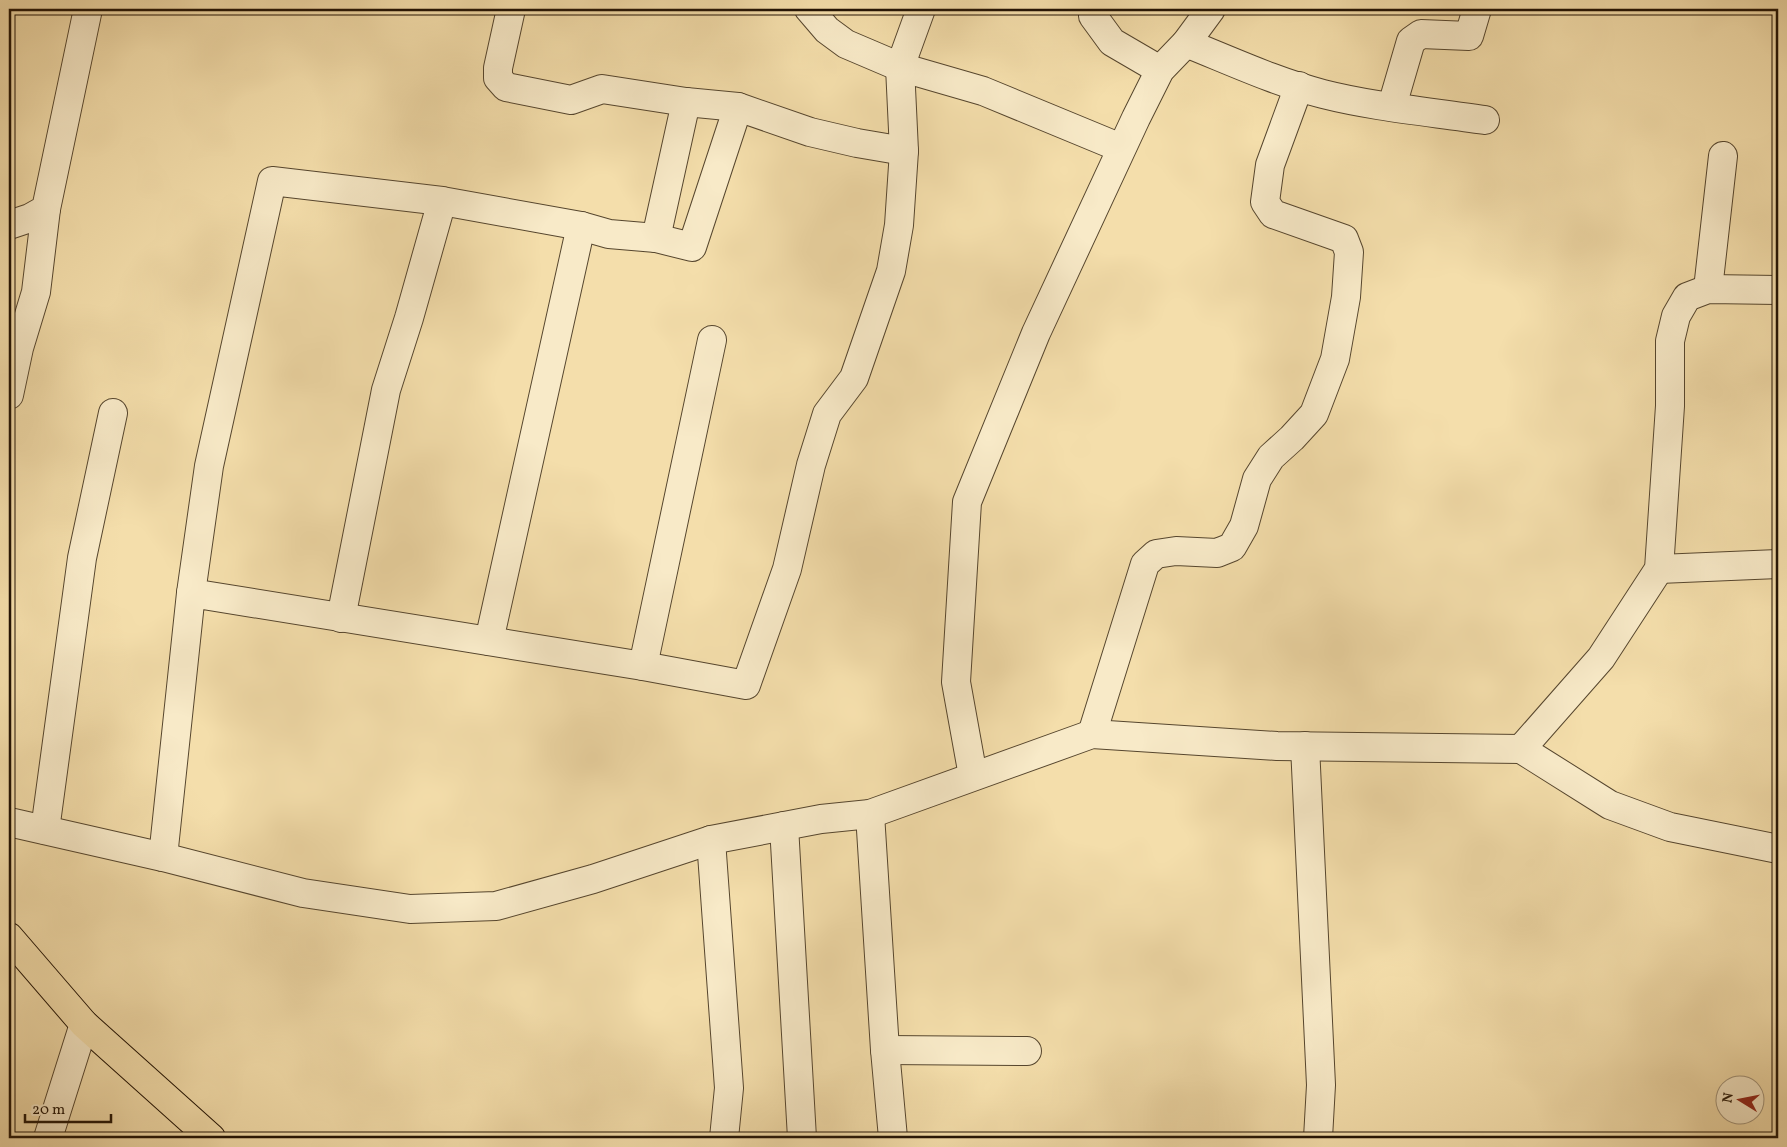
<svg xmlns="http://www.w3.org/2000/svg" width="1787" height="1147" viewBox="0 0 1787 1147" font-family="Vollkorn,serif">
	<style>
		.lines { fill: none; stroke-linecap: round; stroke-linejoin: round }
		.minor-casing { stroke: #56462e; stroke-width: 30 }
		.major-casing { stroke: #221304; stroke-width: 30 }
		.minor { stroke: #f8eac8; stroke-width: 28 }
		.major { stroke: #f4deab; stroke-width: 28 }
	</style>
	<rect width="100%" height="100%" fill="#f4deab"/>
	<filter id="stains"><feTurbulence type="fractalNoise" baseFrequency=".004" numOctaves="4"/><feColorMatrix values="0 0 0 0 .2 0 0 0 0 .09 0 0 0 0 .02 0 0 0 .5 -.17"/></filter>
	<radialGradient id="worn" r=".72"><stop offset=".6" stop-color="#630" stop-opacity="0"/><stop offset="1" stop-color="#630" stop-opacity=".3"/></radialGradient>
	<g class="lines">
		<!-- minor casing -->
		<g class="minor-casing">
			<g id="minor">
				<polyline points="511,9 498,68 498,78 506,87 571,100 602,89 686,102 738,107 810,132 857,143 904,151"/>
				<polyline points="809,9 827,30 846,44 900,67 983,91 1121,148"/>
				<polyline points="1094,9 1093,16 1112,42 1160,70"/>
				<path d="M1186,43C1231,61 1276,82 1323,94C1374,107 1432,112 1485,120"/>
				<polyline points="1392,106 1411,41 1421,34 1469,36 1477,9"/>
				<polyline points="9,225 30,218 46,209 88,9"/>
				<polyline points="656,238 686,102"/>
				<polyline points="1708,289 1723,156"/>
				<polyline points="9,395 19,348 36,292 46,209"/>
				<polyline points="1659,569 1778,564"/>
				<polyline points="191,593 209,466 272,181 442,201 581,226 609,234 656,238 692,247 738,107"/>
				<polyline points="341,618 386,390 409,318 442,201"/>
				<polyline points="489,641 581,226"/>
				<polyline points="643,666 712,340"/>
				<polyline points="1092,734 1145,564 1156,554 1176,551 1217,553 1232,547 1244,526 1257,479 1271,457 1292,438 1314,414 1335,359 1346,297 1349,252 1344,239 1273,214 1265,202 1270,165 1299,86"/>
				<polyline points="1305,746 1321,1085 1318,1138"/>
				<polyline points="1521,749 1610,805 1670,827 1778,849"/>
				<polyline points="973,776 956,682 967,502 1036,333 1136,118 1160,70 1186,43 1211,9"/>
				<polyline points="870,814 885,1050 893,1138"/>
				<polyline points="9,822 163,857 303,893 410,909 496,906 593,879 711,840 821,819 870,814 1092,734 1277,746 1521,749 1601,658 1659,569 1670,406 1670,341 1676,316 1687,297 1708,289 1778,290"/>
				<polyline points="784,826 802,1138"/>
				<polyline points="45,830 82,558 113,413"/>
				<polyline points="711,840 729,1088 724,1138"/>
				<polyline points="163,857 191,593 643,666 746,685 787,569 811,465 827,414 854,378 891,271 899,225 904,151 900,67 921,9"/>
				<polyline points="885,1050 1027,1051"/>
				<polyline points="48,1138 84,1024"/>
			</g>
		</g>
		<!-- major casing -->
		<g class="major-casing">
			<polyline id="major" points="9,937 84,1024 211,1138"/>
		</g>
		<!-- minor -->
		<use href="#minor" class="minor"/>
		<!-- major -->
		<use href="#major" class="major"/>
	</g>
	<!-- margin -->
	<rect width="1787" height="1147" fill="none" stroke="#f4deab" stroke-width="30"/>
	<rect x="10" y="10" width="1767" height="1127" fill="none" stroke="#221304" stroke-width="2.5"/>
	<rect x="15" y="15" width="1757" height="1117" fill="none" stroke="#221304"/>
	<!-- north arrow -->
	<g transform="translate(1740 1100) rotate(280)"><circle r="24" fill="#f8eac8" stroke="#a2947a"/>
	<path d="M0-4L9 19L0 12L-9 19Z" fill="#8f2418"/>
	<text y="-8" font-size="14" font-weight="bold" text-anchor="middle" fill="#221304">N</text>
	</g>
	<!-- scale -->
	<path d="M25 1114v8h86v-8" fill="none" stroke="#221304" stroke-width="2.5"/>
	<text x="32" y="1114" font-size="15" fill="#221304" stroke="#f8eac8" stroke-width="4" paint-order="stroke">20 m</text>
	<rect width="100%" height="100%" filter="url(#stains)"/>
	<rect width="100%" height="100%" fill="url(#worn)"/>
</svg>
